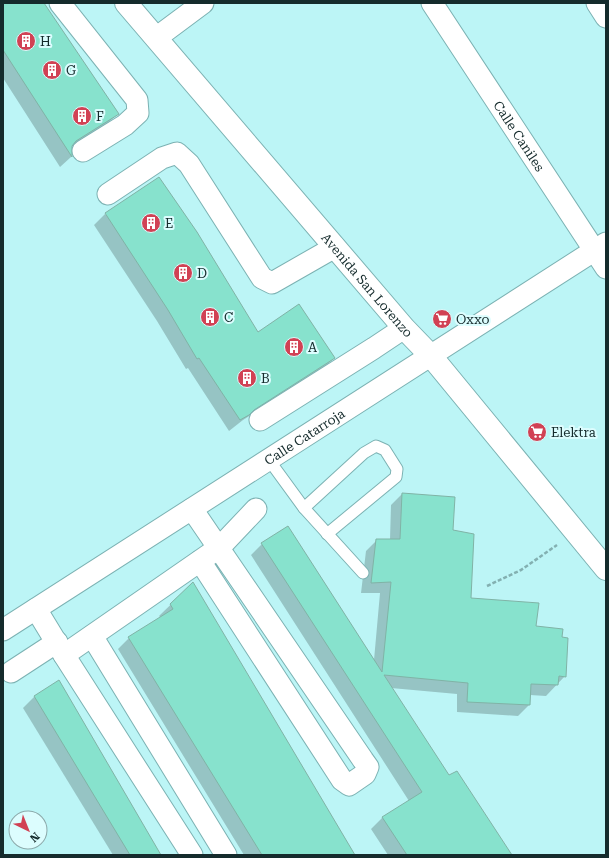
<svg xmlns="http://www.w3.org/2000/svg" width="609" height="858" viewBox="0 0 609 858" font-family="'Roboto Serif',serif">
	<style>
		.shadow { fill: #0003 }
		.building { fill: #87e2cd; stroke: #80b3a6 }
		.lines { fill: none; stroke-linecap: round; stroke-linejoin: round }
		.lane-casing { stroke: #7cb2b3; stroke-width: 13 }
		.street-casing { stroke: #7cb2b3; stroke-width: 23 }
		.secondary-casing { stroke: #7cb2b3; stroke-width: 24 }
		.path { stroke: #83b0b1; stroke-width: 2.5; stroke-dasharray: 4 2; stroke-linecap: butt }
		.lane { stroke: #fff; stroke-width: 11 }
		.street { stroke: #fff; stroke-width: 21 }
		.secondary { stroke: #fff; stroke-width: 22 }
		.labels { text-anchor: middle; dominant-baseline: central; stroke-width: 4; stroke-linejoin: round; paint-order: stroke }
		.poi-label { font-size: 13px; fill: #152b2c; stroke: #dcfdfe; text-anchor: start }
		.street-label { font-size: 13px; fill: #152b2c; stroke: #dcfdfe }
	</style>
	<rect width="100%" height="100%" fill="#bcf5f6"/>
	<!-- shadow -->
	<g class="shadow">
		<polygon points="3,3 42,3 117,114 106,125 71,147 71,157 60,167 3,78"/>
		<polygon points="105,214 257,333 334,358 323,369 243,420 229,431 188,368 186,369 157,321 94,225"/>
		<polygon points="402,494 452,531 470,599 560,638 565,676 546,696 530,695 529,705 518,716 457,712 457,694 391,688 449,777 511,855 388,855 371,829 382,818 409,801 251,555 262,544 374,660 380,593 361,593 366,551 377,540 390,540 391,505"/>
		<polygon points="192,584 354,855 244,855 118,649 129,638 161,618 159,616"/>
		<polygon points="59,682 160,855 113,855 23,708 34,697"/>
	</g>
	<!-- building -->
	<g class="building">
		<polygon points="3,3 44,3 119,114 76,141 72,146 72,157 3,50"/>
		<polygon points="159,177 197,232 258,332 299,304 335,358 254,410 249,415 240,420 199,358 197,359 168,310 105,213"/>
		<polygon points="402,493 455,497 453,530 474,534 471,598 539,603 536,626 563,629 562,637 568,638 566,677 559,676 558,685 531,684 530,705 467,702 468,683 384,675 449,775 457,771 512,855 407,855 382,817 422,792 261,543 288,526 382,672 391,582 371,583 376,539 400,539"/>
		<polygon points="193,582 355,855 262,855 128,637 173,609 170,604"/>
		<polygon points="59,680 161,855 130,855 34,696"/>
	</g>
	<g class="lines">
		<!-- lane casing -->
		<g class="lane-casing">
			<g id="lane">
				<polyline points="269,460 304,508 363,573"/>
				<polyline points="304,508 364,453 376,446 385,450 397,469 396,477 327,534"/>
			</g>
		</g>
		<!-- street casing -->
		<g class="street-casing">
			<g id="street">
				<polyline points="60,3 137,100 138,113 125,125 83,151"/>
				<path id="s1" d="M432,3L606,268"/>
				<polyline points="597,3 606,17"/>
				<polyline points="156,38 203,3"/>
				<polyline points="108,194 162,158 177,153 189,164 262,278 272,283 335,247"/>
				<polyline points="260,420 374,348 404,328"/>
				<polyline points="192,509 363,760 368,767 365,774 349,785 342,780 200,561"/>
				<polyline points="36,609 64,655"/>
				<path id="s2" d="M3,630L606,243"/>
				<polyline points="92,636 226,855"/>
				<polyline points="11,672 57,642"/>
				<polyline points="192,855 64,655 220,547 256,509"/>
			</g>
		</g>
		<!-- secondary casing -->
		<g class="secondary-casing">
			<g id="secondary">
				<path id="s3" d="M126,3L404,328L431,356L606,569"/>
			</g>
		</g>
		<!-- path -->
		<polyline class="path" points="487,586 521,570 557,545"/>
		<!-- lane -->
		<use href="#lane" class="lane"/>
		<!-- street -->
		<use href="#street" class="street"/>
		<!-- secondary -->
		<use href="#secondary" class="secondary"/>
	</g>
	<!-- icons -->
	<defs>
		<g id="building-disc" transform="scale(1)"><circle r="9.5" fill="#d14154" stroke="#dcfdfe"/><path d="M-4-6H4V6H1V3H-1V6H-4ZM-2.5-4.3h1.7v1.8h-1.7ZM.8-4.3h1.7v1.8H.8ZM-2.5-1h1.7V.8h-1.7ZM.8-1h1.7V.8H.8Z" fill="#fff"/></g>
		<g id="supermarket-disc" transform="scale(1)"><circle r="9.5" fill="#d14154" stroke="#dcfdfe"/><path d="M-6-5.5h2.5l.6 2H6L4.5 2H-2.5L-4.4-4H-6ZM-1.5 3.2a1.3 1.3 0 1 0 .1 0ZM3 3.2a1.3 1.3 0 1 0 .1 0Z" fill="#fff"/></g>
	</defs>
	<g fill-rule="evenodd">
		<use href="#building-disc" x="26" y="41"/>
		<use href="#building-disc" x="52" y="70"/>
		<use href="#building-disc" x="82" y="116"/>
		<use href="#building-disc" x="151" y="223"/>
		<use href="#building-disc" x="183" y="273"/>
		<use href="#building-disc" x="210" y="317"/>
		<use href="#supermarket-disc" x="442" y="319"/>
		<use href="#building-disc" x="294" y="347"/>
		<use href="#building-disc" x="247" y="378"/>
		<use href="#supermarket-disc" x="537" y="432"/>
	</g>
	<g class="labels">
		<!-- poi labels -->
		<g class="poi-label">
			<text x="40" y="41">H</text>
			<text x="66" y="70">G</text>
			<text x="96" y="116">F</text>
			<text x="165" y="223">E</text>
			<text x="197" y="273">D</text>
			<text x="224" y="317">C</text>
			<text x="456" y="319">Oxxo</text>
			<text x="308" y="347">A</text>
			<text x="261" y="378">B</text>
			<text x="551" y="432">Elektra</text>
		</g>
		<!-- street labels -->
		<g class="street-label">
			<text stroke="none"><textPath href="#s1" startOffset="159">Calle Caniles</textPath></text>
			<text stroke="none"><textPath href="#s3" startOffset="371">Avenida San Lorenzo</textPath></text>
			<text stroke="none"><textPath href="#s2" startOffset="358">Calle Catarroja</textPath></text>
		</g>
	</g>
	<!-- border -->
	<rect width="609" height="858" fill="none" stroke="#152b2c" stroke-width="8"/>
	<!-- north arrow -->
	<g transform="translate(28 830) rotate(137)"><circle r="19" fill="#dcfdfe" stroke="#8ca9aa"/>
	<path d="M0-3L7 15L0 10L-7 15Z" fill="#d14154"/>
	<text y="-6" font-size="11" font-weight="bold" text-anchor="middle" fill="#152b2c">N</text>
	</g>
</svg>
